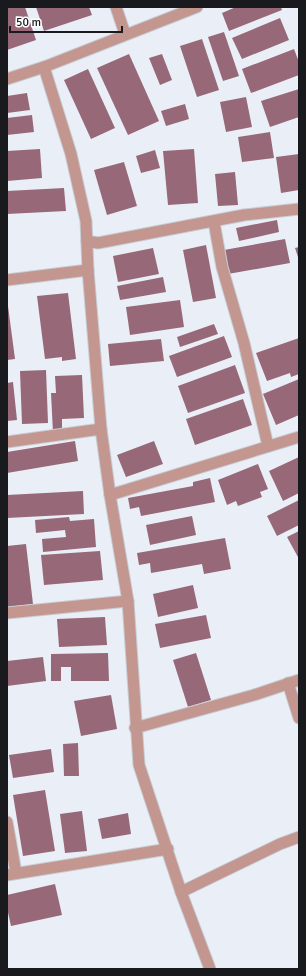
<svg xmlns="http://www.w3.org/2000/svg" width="306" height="976" viewBox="0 0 306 976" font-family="Signika,sans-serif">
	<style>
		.building { fill: #966878 }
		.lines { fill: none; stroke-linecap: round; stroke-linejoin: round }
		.minor-casing { stroke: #c8cdd4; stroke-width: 13 }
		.minor { stroke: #c3968f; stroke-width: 11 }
	</style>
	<rect width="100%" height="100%" fill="#eaeff7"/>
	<!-- building -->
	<g class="building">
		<polygon points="7,7 25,7 36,40 7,50"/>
		<polygon points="36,7 89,7 92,15 44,31"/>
		<polygon points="236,7 281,7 282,10 229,31 222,13"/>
		<polygon points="280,18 289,40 242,59 232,38"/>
		<polygon points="224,32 239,76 223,81 208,37"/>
		<polygon points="202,39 219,90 197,97 180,46"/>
		<polygon points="294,49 299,62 299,75 251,93 242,69"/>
		<polygon points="129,54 159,121 128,135 97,68"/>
		<polygon points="162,54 172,80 160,85 149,58"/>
		<polygon points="88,69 115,128 91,139 64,80"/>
		<polygon points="299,89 299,117 270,127 261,101"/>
		<polygon points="27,93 30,110 7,113 7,96"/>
		<polygon points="246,97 252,127 226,132 220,102"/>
		<polygon points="185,104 189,119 166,126 161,111"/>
		<polygon points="32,115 34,132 7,135 7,118"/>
		<polygon points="270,132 274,158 242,162 238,137"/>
		<polygon points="40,149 42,178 7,181 7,151"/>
		<polygon points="194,149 198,203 168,205 163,151"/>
		<polygon points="155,150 160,168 141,173 136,156"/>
		<polygon points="299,154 299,190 281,193 276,157"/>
		<polygon points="124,162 137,206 107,215 94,170"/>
		<polygon points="235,172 238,205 218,206 215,174"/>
		<polygon points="64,188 66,211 7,214 7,191"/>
		<polygon points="277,220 279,232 239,241 236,228"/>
		<polygon points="285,239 290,263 228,274 224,250"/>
		<polygon points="206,245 216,298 193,302 183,250"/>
		<polygon points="299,247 299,260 295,248"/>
		<polygon points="153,248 159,274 118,282 113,256"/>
		<polygon points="163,277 166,292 120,300 117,286"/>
		<polygon points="68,293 76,359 62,361 62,357 45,359 37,296"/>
		<polygon points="180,300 184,327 130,335 126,307"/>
		<polygon points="7,306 8,306 15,359 7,360"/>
		<polygon points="214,324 218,334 180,347 177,337"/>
		<polygon points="224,336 232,357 177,377 169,356"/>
		<polygon points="299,338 299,374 291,377 290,373 267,381 256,353"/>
		<polygon points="161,339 164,361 110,366 108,344"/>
		<polygon points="235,365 245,393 188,413 178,386"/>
		<polygon points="46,370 48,423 22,424 20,371"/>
		<polygon points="82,375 84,418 62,419 62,432 53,433 51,393 56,393 55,376"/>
		<polygon points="299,379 299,415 276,425 263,394"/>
		<polygon points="13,382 17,420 7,421 7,383"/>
		<polygon points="243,399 252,425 195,445 186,419"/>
		<polygon points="75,441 78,461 7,473 7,452"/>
		<polygon points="154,441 163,464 126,477 117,455"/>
		<polygon points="299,457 299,493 283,501 269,471"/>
		<polygon points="258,464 268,489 260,492 262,497 238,506 236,501 227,505 218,480"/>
		<polygon points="210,478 215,502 141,516 139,507 130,509 128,498 193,486 193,482"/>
		<polygon points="83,491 84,514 7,518 7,495"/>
		<polygon points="299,500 299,525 277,536 267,516"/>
		<polygon points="192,516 196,535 150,545 146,525"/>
		<polygon points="69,517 70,521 94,519 96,547 43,552 42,539 66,537 65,530 36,533 35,520"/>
		<polygon points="299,531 299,559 287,537"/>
		<polygon points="225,538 231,569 204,574 202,564 151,573 150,563 139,565 137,553"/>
		<polygon points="26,544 33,604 7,607 7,546"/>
		<polygon points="100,551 103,580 44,585 41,555"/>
		<polygon points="193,585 198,608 158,617 153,594"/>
		<polygon points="206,615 211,638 160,648 155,624"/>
		<polygon points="105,617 107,645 59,647 57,619"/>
		<polygon points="108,653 109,681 71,681 71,667 61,667 61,681 51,681 51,654"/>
		<polygon points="196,653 211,700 188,707 173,660"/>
		<polygon points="43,657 46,681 7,686 7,661"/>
		<polygon points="111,695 117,729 81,736 74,701"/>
		<polygon points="78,743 79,776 64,776 63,744"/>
		<polygon points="51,749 54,772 13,778 9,755"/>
		<polygon points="45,790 55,851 23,856 13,795"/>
		<polygon points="82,811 87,851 65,853 60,814"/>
		<polygon points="128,813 131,834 102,839 98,819"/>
		<polygon points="55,884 62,915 11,926 7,908 7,895"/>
	</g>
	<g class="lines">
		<!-- minor casing -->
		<g class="minor-casing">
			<g id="minor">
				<polyline points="116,7 125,34"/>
				<polyline points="44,67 71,154 86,221 88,270"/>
				<polyline points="7,79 44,67 197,7"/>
				<polyline points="214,222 222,267 244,343 268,446"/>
				<polyline points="87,241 98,243 244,215 299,209"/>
				<polyline points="7,280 88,270 101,429 110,495 299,437"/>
				<polyline points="7,442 101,429"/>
				<polyline points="110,495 128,601 139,765 181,892 210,969"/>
				<polyline points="7,613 128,601"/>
				<polyline points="288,683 299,718"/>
				<polyline points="135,728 254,695 299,680"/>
				<polyline points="7,822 16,873"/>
				<polyline points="7,875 168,849"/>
				<polyline points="181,892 280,844 299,837"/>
			</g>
		</g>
		<!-- minor -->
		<use href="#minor" class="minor"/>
	</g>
	<!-- border -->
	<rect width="306" height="976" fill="none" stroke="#181a1d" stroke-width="16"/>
	<!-- scale -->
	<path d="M10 26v6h112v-6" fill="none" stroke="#181a1d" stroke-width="2"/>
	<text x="16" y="26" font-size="12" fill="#181a1d" stroke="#ffffff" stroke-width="3" paint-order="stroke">50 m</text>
</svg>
